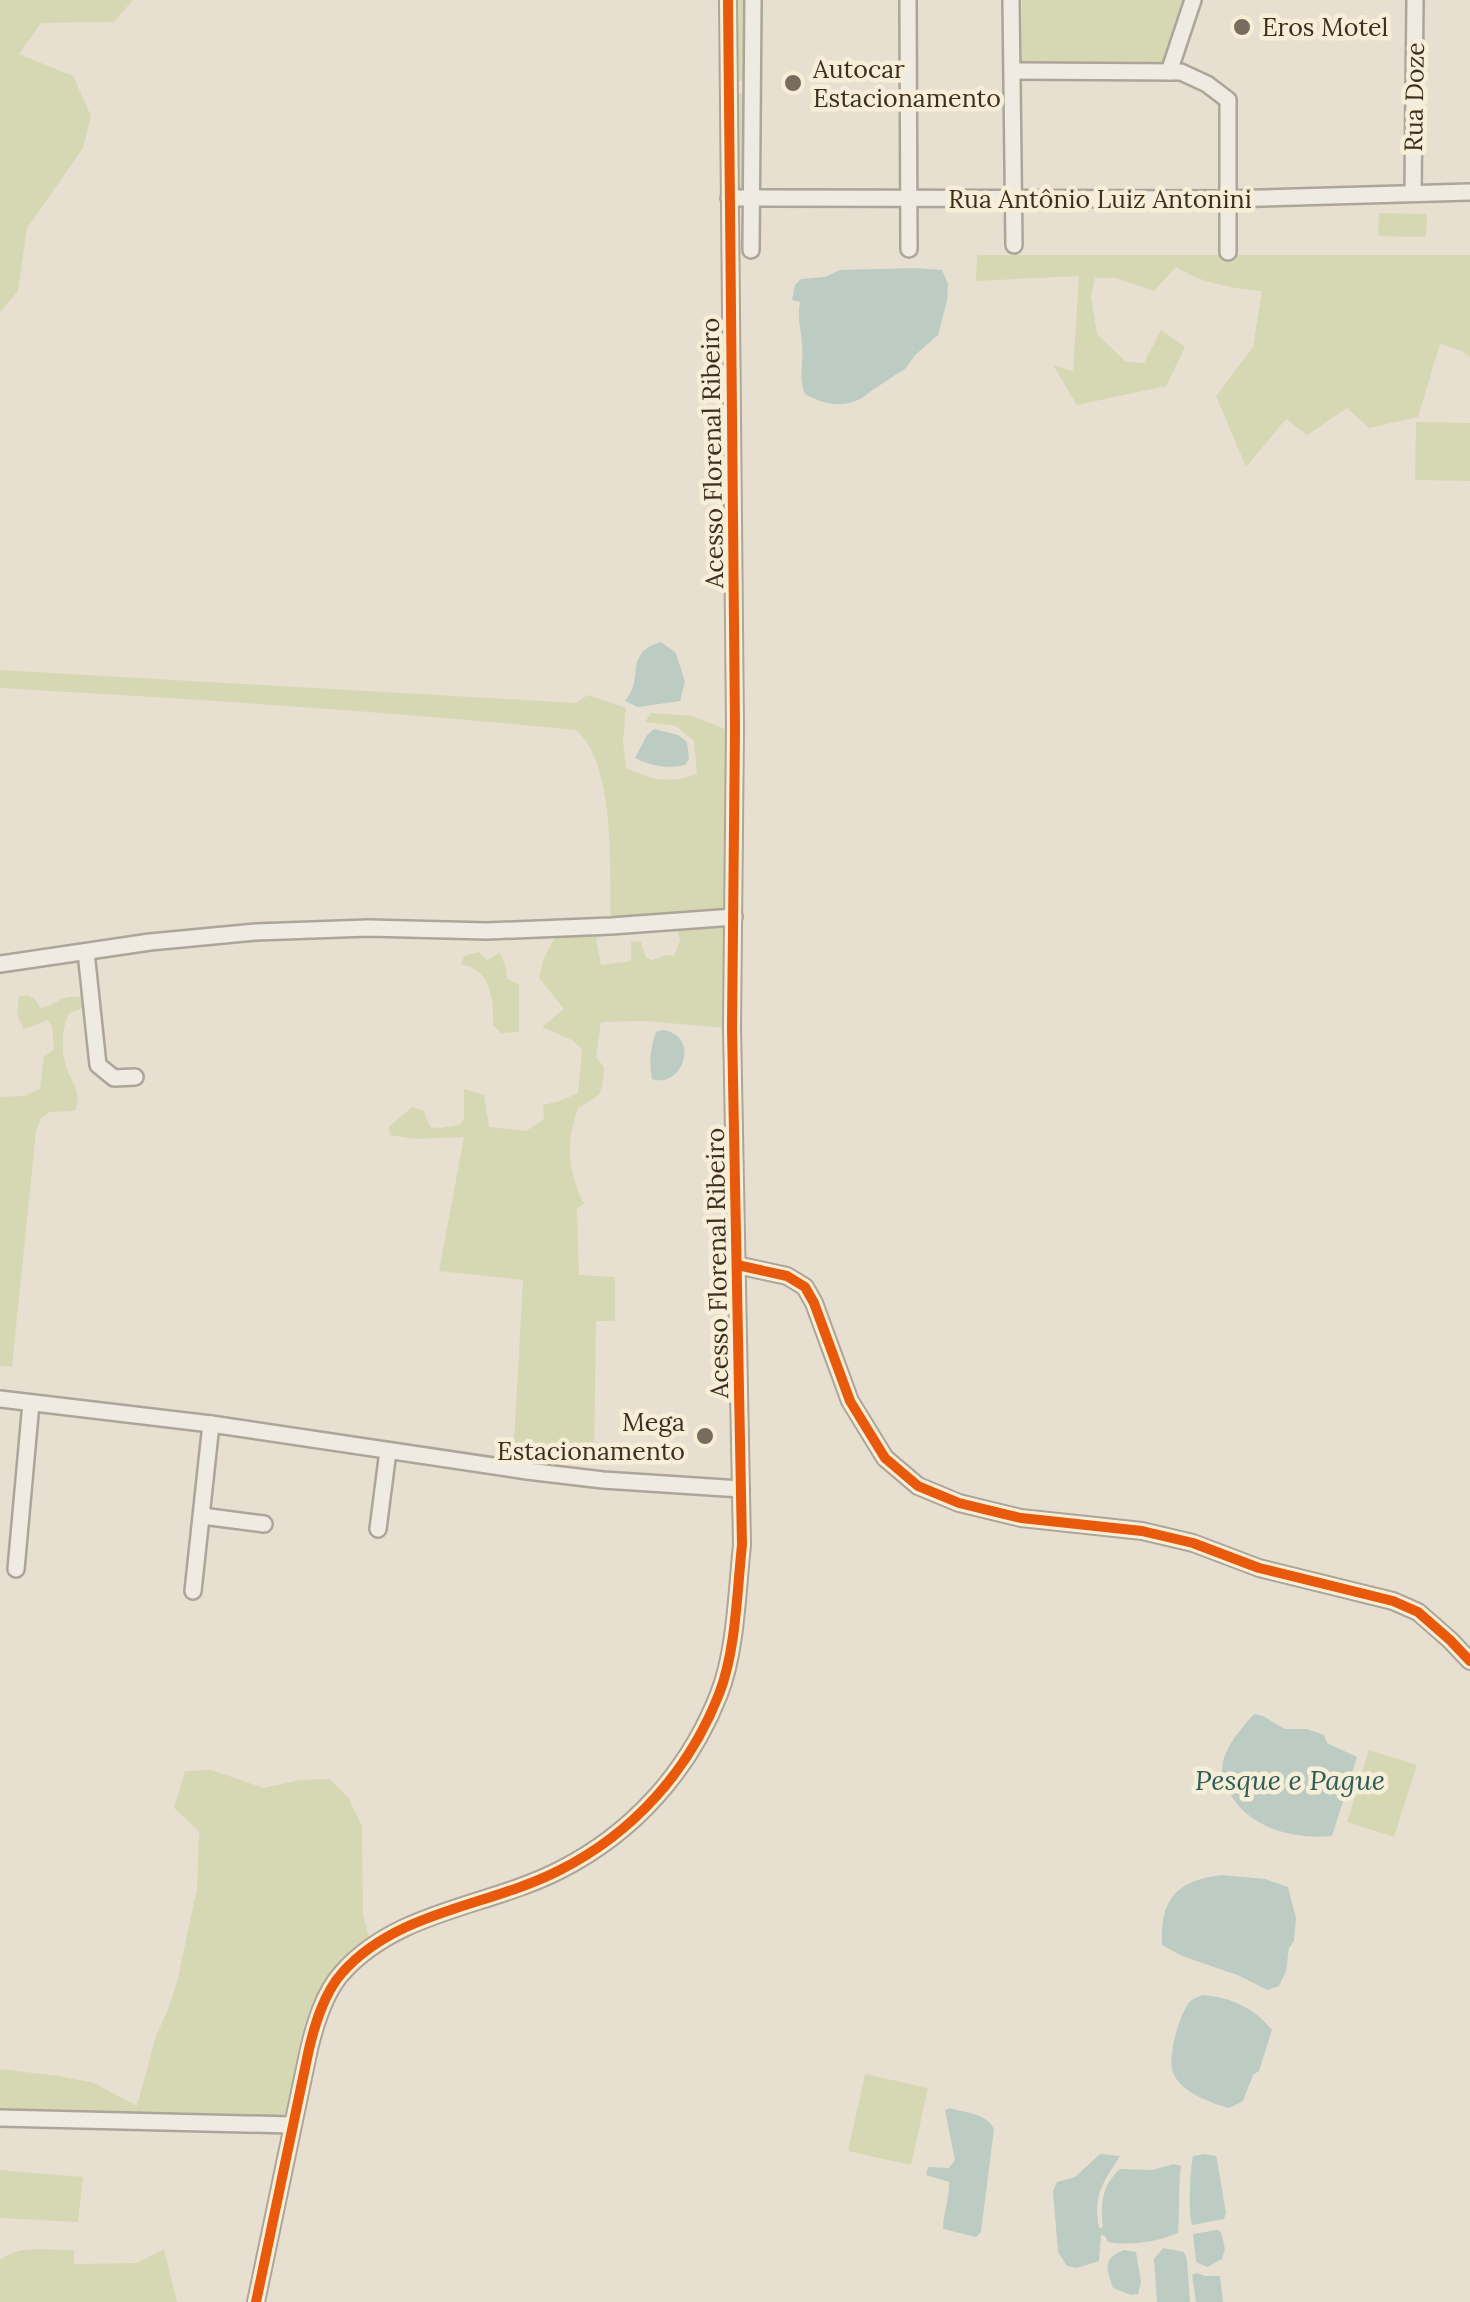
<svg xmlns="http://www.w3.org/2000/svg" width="1470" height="2302" viewBox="0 0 1470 2302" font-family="Lora,serif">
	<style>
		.green { fill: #d6d7b3 }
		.water { fill: #bcccc2 }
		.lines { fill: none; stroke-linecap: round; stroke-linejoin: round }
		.minor-casing { stroke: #ada599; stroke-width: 20 }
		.minor { stroke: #efebe3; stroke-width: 15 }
		.cycleway-casing { stroke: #f7eed8; stroke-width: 16 }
		.cycleway { stroke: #e8590c; stroke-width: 10 }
		.poi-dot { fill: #786c5e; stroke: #f7eed8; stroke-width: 4 }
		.labels { text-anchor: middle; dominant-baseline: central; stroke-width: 9; stroke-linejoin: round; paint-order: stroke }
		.poi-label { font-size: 25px; fill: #3d2e20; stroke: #f7eed8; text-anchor: start }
		.street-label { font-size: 25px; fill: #3d2e20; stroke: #f7eed8 }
		.water-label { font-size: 28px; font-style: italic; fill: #2f5d5a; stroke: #f7eed8 }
	</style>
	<rect width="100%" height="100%" fill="#e7e0d1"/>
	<!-- green -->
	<g class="green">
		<polygon points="0,0 133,0 114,22 41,23 19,54 73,76 91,116 83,148 27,228 18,291 0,312"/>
		<polygon points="736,0 746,0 745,81 735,81"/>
		<polygon points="1022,0 1187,0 1170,62 1022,62"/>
		<polygon points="737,93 746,93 746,192 740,193 740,158 735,147"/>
		<polygon points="1379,213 1427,214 1426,237 1378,236"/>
		<path d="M977,255H1470V357L1462,351L1440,344L1418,417L1369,428L1347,408L1307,435L1286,419L1246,467L1216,396L1253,347L1262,291C1230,288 1204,284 1176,267L1154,291L1116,278H1095L1091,297L1097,334L1126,362L1144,363L1161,330L1185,347L1166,386L1077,405L1053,365L1073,371L1079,276L976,281Z"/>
		<polygon points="1416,422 1470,423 1470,481 1415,480"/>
		<path d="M0,670L576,703L588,695L626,708L623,741L626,768C654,780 667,784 697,774L694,741L676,726L645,722L651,713L692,716L730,731L725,920L727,1005L726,1028L645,1021L601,1022L596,1057L604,1067C602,1095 603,1094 578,1108C566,1140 567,1173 584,1203L577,1209L579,1275L615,1277V1321H596L594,1459L526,1457L513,1459L523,1280L439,1271L464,1137L415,1139L390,1135L389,1127L412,1107L424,1111L430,1127L440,1128L459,1125L464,1119V1089L484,1095L489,1127L526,1131L544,1119L543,1105L560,1101L578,1093L582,1049L572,1040L542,1027L564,1009L539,978L543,960L557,933L609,930L604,935L596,939L601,965L631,961V941L641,942L646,958L652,960L666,955L674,956L680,940L675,923L611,926C609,875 617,766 576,730C384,711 192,699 0,688Z"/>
		<path d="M479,952L487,960L500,953L506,968L507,979L519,984V1032L501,1033L493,1025C494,1009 492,981 477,971C472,967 467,966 461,964L464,956Z"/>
		<path d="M27,995L35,999L40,1008C61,1004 59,993 84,998L83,1008L69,1013C62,1027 61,1047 65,1063C70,1083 83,1089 75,1111L50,1112L41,1118L36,1131L12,1367L0,1366V1097L24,1096L40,1089L44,1056L54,1050L52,1026L48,1020L24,1029L17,1015L19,997Z"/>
		<polygon points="1369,1750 1417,1765 1394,1837 1347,1822"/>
		<path d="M212,1770L263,1788L300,1780L330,1779L348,1797L362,1826L363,1914L369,1937C357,1947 344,1957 334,1969C297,2011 295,2074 287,2126L0,2113V2069L59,2076L94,2083L137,2106L156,2036L169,2007L177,1982L197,1889L199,1831L174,1808L185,1771Z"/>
		<polygon points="865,2074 928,2088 911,2165 848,2151"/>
		<polygon points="0,2170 83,2177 78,2222 0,2218"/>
		<path d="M164,2249L177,2302H0V2260C19,2244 50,2250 74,2250V2264L137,2263Z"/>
	</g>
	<!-- water -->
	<g class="water">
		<path d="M914,268L942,270L948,284L947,301L938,335L915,355L906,368L871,391C852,409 827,407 805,394C798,377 804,362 802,344C801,329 797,317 800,302L792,300L795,285L801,279L825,277L840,270Z"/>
		<path d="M661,642L676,653L685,682L680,701L638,707L625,701C645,679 623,653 661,642Z"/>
		<path d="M654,729L678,735L687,742L689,759L685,765C668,769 650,766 635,758L647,735Z"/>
		<path d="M662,1030C702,1035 682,1090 652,1079C649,1062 650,1049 656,1032Z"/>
		<path d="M1254,1714L1263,1716L1285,1729H1307L1324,1735L1327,1743L1357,1757L1332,1836C1296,1839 1253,1830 1232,1797C1226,1788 1221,1780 1222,1768C1224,1747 1241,1729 1254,1714Z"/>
		<path d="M1221,1875L1265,1879L1288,1887L1296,1918L1294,1941L1289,1948L1286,1971L1279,1986L1267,1990L1240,1976L1182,1956L1162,1945C1160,1900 1175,1881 1221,1875Z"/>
		<path d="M1202,1995C1231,1997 1254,2008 1272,2030L1259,2071L1253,2075L1243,2101L1229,2108C1211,2103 1183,2093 1174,2075C1166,2059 1179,2017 1188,2004C1190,2000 1198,1997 1202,1995Z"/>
		<path d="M950,2108C966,2113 986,2113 994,2129L981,2232L976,2237L943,2229C943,2213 950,2197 949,2182L926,2175L928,2167L949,2168L955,2160L945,2110Z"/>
		<path d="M1100,2154L1120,2156C1103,2183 1093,2194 1099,2228L1103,2227C1100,2205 1102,2185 1120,2169L1152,2170L1174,2164L1181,2166C1178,2188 1180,2210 1178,2233C1156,2242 1132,2246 1108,2242L1105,2236L1101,2235L1099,2261L1077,2268L1067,2266L1058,2252L1053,2191L1057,2182L1075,2177Z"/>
		<path d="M1205,2154L1216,2156L1217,2160L1226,2213L1224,2219L1192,2225C1188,2213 1190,2168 1193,2156Z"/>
		<polygon points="1217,2230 1221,2232 1225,2249 1222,2259 1207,2267 1196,2262 1193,2234"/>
		<polygon points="1163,2248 1184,2252 1187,2260 1190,2302 1157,2302 1154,2259"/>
		<path d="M1124,2250L1136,2252L1141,2282L1138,2294L1131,2295L1113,2288C1107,2269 1101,2259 1124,2250Z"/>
		<polygon points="1196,2273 1205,2276 1220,2276 1223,2302 1196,2302 1192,2275"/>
	</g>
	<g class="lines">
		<!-- minor casing -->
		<g class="minor-casing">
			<g id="minor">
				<polyline points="908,0 909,249"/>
				<polyline points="1011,0 1014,245"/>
				<polyline points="1012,71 1181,72 1207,84 1228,100 1228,252"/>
				<polyline points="1169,72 1193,0"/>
				<polyline points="1413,193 1415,0"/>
				<polyline points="729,198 1228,199 1470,192"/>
				<polyline points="751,250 753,0"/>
				<polyline points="86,952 98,1065 114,1078 135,1077"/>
				<polyline points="0,964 150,942 256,932 368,928 487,931 611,926 734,917"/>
				<polyline points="737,1265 787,1276 805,1287 814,1303 850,1401 885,1458 918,1486 959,1503 1021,1518 1142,1531 1193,1543 1259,1568 1393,1601 1418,1612 1450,1640 1470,1661"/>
				<polyline points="0,1399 211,1424 527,1471 603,1480 741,1489"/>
				<polyline points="202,1516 264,1524"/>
				<polyline points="378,1529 388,1451"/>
				<polyline points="16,1569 31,1403"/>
				<polyline points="193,1591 211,1424"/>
				<polyline points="0,2118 292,2125"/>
				<path d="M256,2302L309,2049C315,2024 324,1993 342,1973C398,1910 488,1907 560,1870C633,1833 689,1771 719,1694C736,1651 737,1591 742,1545L732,1028L735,728L728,0"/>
			</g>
		</g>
		<!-- minor -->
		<use href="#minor" class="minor"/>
		<!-- cycleway casing -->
		<g class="cycleway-casing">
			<g id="cycleway">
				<polyline points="737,1265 787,1276 805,1287 814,1303 850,1401 885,1458 918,1486 959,1503 1021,1518 1142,1531 1193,1543 1259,1568 1393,1601 1418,1612 1450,1640 1470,1661"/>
				<path d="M256,2302L309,2049C315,2024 324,1993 342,1973C398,1910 488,1907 560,1870C633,1833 689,1771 719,1694C736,1651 737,1591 742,1545L732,1028L735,728L728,0"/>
			</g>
		</g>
		<!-- cycleway -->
		<use href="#cycleway" class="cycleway"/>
	</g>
	<!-- markers -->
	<g class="poi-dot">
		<circle cx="1242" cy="27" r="10"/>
		<circle cx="793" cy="83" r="10"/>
		<circle cx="705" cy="1436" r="10"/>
	</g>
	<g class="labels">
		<!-- poi labels -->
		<g class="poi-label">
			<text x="1262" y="27">Eros Motel</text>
			<text x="813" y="69">Autocar<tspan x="813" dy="29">Estacionamento</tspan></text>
			<text x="685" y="1422" text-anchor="end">Mega<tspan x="685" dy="29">Estacionamento</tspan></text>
		</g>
		<!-- street labels -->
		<g class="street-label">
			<text transform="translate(1414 97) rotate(-89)">Rua Doze</text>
			<text x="1100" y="199">Rua Antônio Luiz Antonini</text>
			<text transform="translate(712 453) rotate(-91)">Acesso Florenal Ribeiro</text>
			<text transform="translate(717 1263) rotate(-91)">Acesso Florenal Ribeiro</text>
		</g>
		<!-- water labels -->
		<g class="water-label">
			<text x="1290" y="1780">Pesque e Pague</text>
		</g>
	</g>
</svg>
